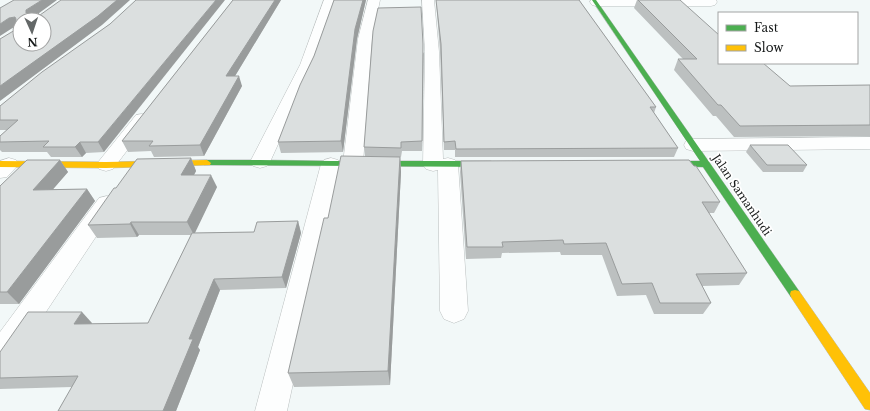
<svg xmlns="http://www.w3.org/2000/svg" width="870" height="411" viewBox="0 0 870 411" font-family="'Libre Baskerville',serif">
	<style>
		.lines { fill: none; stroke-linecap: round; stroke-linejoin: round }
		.street-casing { stroke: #babfbf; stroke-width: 1 }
		.fast-casing { stroke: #babfbf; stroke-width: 1 }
		.slow-casing { stroke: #babfbf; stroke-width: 1 }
		.street { fill: #fdfefe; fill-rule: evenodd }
		.fast { fill: #4caf50; fill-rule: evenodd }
		.slow { fill: #ffc107; fill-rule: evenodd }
		.wall { fill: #bcc0c0 }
		.shaded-wall { fill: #999c9c }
		.building { fill: #dbdfdf; stroke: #999c9c; fill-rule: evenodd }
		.labels { text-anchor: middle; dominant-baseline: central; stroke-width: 3.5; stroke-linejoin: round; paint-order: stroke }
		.street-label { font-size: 11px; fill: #161919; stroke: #fff }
	</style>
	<rect width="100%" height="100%" fill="#f2f8f8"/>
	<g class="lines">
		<!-- street casing -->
		<g class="street-casing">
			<g id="street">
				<polygon points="324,0 336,0 314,65 270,162 267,166 260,168 253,166 250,162 300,65"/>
				<polygon points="368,0 380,0 372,39 363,163 360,167 353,169 346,167 343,163 358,39"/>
				<polygon points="422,0 434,0 439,52 443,159 448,158 455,160 458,164 468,311 464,319 454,323 444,319 440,311 438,170 433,171 426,169 423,165 425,52"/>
				<polygon points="591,0 716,0 717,2 715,5 711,6 596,6 592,5 590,2"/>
				<polygon points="142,114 148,115 151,119 113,169 106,171 99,169 96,165 99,161 136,115"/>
				<polygon points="870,137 870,149 693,151 686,149 684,145 686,141 693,139"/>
				<polygon points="9,158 16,160 19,164 7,177 0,178 0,161"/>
				<polygon points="331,158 338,160 341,164 287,411 255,411 321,164 324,160"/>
				<polygon points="107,196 115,198 118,203 115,208 10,366 0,370 0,332 99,198"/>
			</g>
		</g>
		<!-- fast casing -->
		<g class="fast-casing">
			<g id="fast">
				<polygon points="592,0 596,0 799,291 800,294 799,297 795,298 791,297 703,167 659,166 658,164 662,161 700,161"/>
				<polygon points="207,160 260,160 331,161 491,161 495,164 491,167 204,165 203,163"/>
			</g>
		</g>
		<!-- slow casing -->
		<g class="slow-casing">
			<g id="slow">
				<polygon points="207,160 211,163 210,165 106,168 0,167 0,161 106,162"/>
				<polygon points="795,290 799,291 870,393 870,410 865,409 791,297 790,294 791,291"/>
			</g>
		</g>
		<!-- street -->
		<use href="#street" class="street"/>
		<!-- fast -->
		<use href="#fast" class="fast"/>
		<!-- slow -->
		<use href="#slow" class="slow"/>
	</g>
	<!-- wall -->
	<g class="wall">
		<polygon points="233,0 281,0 235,76 242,86 204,156 154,157 151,151 128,152 122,141"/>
		<polygon points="334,0 366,0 357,39 343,152 281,153 278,142 314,56"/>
		<polygon points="436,0 579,0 656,107 654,113 678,148 674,157 455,157 455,150 444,150 440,52"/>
		<polygon points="637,0 638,0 719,63 790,86 870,85 870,136 734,137 716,116 713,116 674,70 678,59 683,59 634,8"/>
		<polygon points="110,24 104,152 86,153 82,157 51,157 47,152 2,152 0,150 0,136 7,130 0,130 0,106"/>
		<polygon points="424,52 422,151 402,151 401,157 400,157 401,172 390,385 294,387 288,373 328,218 365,156 364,147"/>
		<polygon points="750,145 807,165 803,172 763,172 746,152"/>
		<polygon points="191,158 196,171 194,175 217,187 194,233 254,232 298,221 301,233 286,288 220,290 198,347 200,350 176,411 58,411 72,387 0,389 0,352 92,323 92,324 148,323 191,235 139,235 137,237 97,238 88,225 116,188"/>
		<polygon points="60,160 68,172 53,189 87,189 95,201 19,304 0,304 0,186"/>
		<polygon points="461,161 720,202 714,213 709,213 747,273 739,285 702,286 711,303 703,314 654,314 646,295 617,296 602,255 561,255 560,252 502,253 501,258 466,259 460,172"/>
	</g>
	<!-- shaded-wall -->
	<g class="shaded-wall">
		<polygon points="42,0 57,0 31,19 26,13 26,10"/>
		<polygon points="117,0 130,0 102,25 0,101 0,86"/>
		<polygon points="216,0 225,0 104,152 98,142"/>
		<polygon points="275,0 281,0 229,86 226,76"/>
		<polygon points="363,0 366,0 357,39 343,152 341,141 355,29"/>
		<polygon points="15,17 20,26 14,27 0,36 0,24 9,18"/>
		<polygon points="424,52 422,151 422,141"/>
		<polygon points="239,76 242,86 204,156 200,145"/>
		<polygon points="80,142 86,153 82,157 75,147"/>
		<polygon points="400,157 401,172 390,385 388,371"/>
		<polygon points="191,158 196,171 187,188 181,175"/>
		<polygon points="60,160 68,172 42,202 33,190"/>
		<polygon points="211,175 217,187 194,235 187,222"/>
		<polygon points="87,189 95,201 19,304 7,292"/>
		<polygon points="298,221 301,233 286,288 282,277"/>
		<polygon points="131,222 139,235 137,237 130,224"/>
		<polygon points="214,279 220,290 198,347 200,350 176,411 163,411 189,339"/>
		<polygon points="82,312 92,323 85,335 74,324"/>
	</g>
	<!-- building -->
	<g class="building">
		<path d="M14,0H42L26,10V13H38L40,15L61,0H117L98,16L0,86V39L15,30L16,19L15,17L9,18L0,24V8ZM20,20H44V44H20Z"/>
		<polygon points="136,0 216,0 98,142 80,142 75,147 43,147 49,141 0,142 0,136 18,120 0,120 0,106 42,72 110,24"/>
		<polygon points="233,0 275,0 226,76 239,76 200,145 149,146 153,141 122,141"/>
		<polygon points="334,0 363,0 355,29 341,141 278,142 300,85 314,56"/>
		<polygon points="436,0 579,0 656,107 650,107 678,148 456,149 455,141 444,142 441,44"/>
		<polygon points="638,0 680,0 719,35 719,63 763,63 790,86 870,85 870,125 740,126 721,105 718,105 678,59 697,59"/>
		<polygon points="421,7 423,44 422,141 401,142 401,148 364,147 373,31 378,8"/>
		<polygon points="750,145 788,145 807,165 767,165"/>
		<polygon points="341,156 400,157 388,371 288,373 324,218 328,218"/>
		<polygon points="191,158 181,175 211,175 187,222 131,222 130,224 88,225 114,188 116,188 137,159"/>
		<polygon points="27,160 60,160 33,190 87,189 7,292 0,292 0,186"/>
		<polygon points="689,160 694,166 696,166 720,202 702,202 747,273 696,274 711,303 660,303 652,283 622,284 606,243 564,244 563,240 502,242 503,247 467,247 461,161"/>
		<polygon points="298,221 282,277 214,279 189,339 193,339 163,411 58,411 78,376 0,378 0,352 28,312 82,312 74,324 148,323 192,233 254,232 257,222"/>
	</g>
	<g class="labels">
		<!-- street labels -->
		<g class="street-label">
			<text transform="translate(742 195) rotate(56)">Jalan Samanhudi</text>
		</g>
	</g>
	<!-- legend -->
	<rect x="718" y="12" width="140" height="52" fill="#ffffff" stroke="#a2a3a3"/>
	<rect x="726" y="25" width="20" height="6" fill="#4caf50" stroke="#a2a3a3"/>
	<text x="754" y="32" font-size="12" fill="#161919">Fast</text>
	<rect x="726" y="45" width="20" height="6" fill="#ffc107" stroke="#a2a3a3"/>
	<text x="754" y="52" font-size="12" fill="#161919">Slow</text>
	<!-- north arrow -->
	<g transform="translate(32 32) rotate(177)"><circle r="19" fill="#ffffff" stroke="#a2a3a3"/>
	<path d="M0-3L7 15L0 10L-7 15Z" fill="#636767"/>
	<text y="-6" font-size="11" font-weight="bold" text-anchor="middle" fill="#161919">N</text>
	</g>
</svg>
